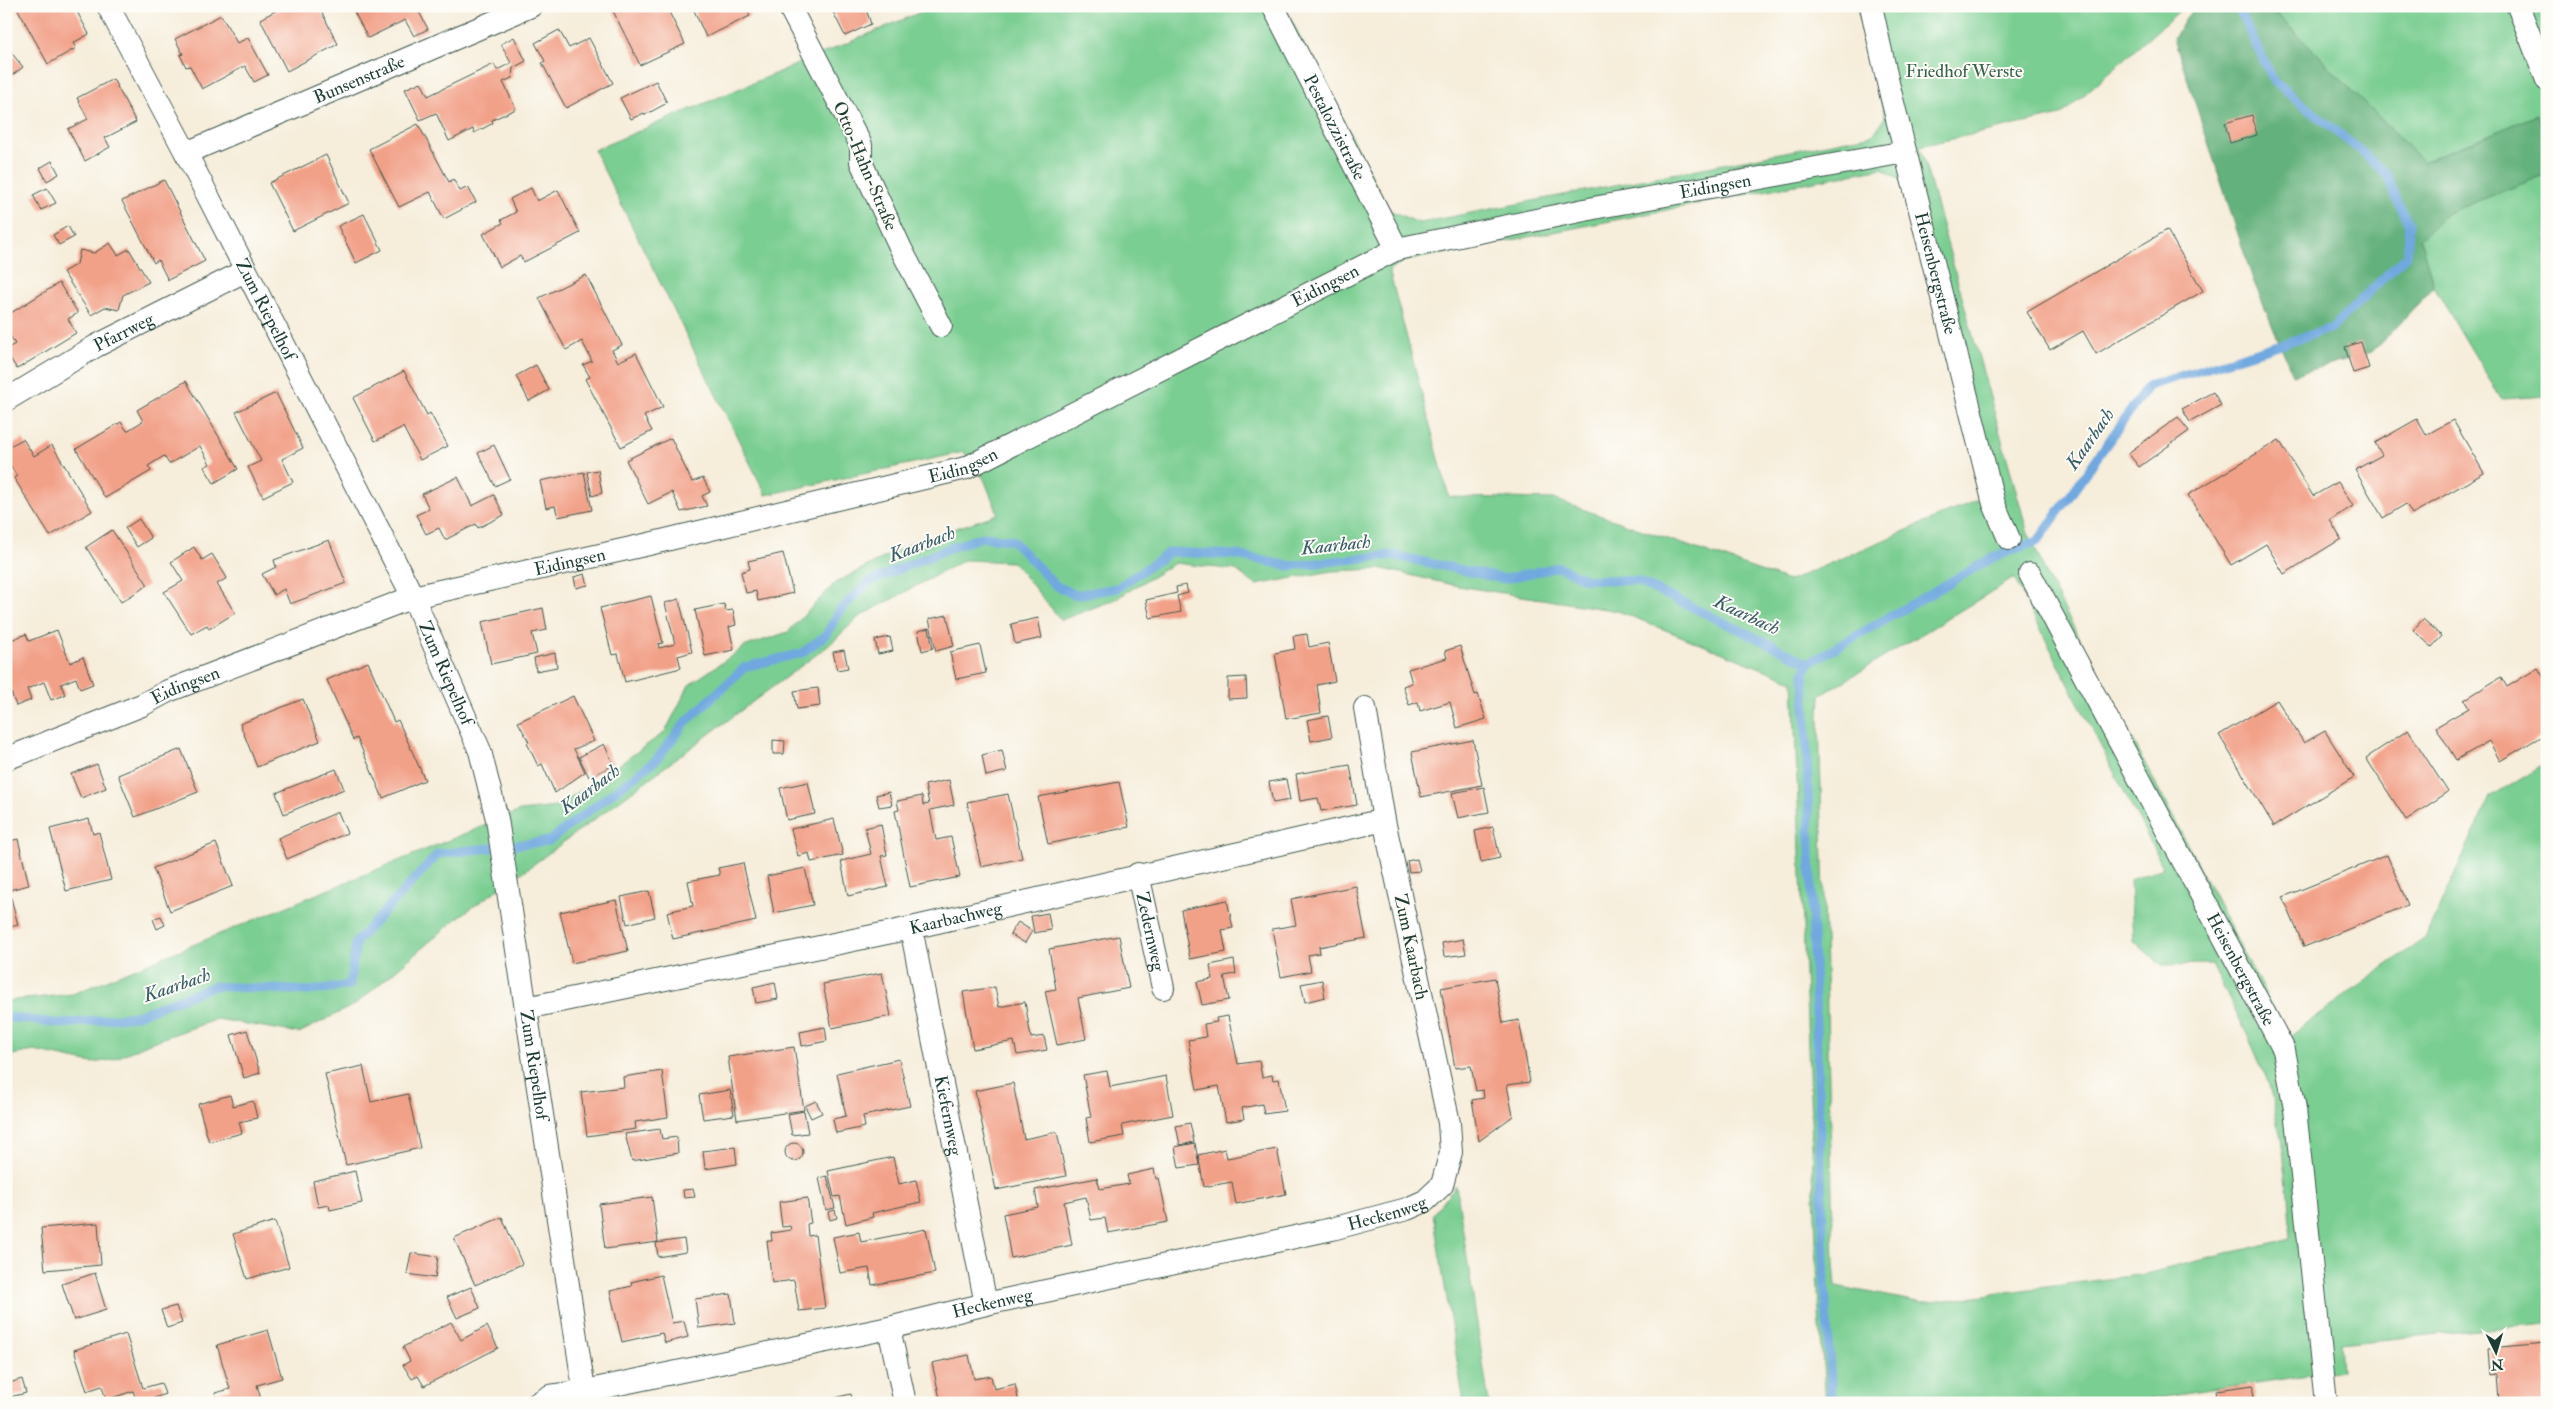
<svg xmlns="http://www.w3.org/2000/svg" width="2553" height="1409" viewBox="0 0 2553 1409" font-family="'IM FELL Double Pica',serif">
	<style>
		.green { fill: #7ace92; stroke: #4c8663; fill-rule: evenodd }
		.forest { fill: #63b17c; stroke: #417758 }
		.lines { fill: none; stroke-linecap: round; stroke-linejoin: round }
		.stream { stroke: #6fa8df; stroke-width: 9 }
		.building { fill: #f2a189 }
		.street-casing { stroke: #3f574d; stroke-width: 24 }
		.street { stroke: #fff; stroke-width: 22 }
		.labels { text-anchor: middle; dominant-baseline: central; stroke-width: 4; stroke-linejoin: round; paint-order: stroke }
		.park-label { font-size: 18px; fill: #36614c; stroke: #fdfcf7 }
		.street-label { font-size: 18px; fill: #1f3d34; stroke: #fdfcf7 }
		.water-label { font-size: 19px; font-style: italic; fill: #375d67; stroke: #fdfcf7 }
	</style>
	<rect width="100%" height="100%" fill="#fdfcf7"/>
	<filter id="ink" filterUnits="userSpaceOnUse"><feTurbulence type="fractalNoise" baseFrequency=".02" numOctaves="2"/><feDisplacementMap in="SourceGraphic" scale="10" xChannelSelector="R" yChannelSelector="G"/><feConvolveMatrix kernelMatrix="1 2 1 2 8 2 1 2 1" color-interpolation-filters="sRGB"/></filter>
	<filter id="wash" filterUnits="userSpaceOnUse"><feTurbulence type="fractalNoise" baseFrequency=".0096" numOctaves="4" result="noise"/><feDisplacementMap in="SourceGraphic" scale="20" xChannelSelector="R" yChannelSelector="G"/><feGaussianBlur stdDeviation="1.12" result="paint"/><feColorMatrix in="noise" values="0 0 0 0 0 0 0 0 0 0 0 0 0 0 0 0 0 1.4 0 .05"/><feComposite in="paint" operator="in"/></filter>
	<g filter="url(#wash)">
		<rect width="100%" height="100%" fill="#f6edda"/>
		<!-- green -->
		<g class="green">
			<path d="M935,6H1284L1389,210L1419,223L1873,135L1885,117L1857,6H2185L2061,115L1920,146L2027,530L2049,580L2288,1037L2425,938L2490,797L2547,762V1323L2340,1344L2342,1370L2126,1403H1826L1819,1314L1793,681L1618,611L1458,586L1383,569L1332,571L1256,585L1236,570L1175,563L1114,600L1061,620L1013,562L964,560L859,617L828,646L530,867L460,916L356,1004L299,1033L217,1019L147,1044L112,1060L92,1063L34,1051L6,1056V1001L73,994L520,811L556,807L603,776L665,732L689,685L746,646L788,632L835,583L912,543L998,514L984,479L964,452L766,495L594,150ZM1882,168L1902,181L1984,497L1789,581L1553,499L1449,497L1389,270L1405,261ZM2014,578L2163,867L2130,880L2133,940L2161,965L2212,964C2235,1011 2262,1058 2275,1109C2285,1151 2288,1194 2291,1238L2145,1274L1923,1303L1836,1286L1834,1263L1819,717L1820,696Z"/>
			<polygon points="2269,6 2547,6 2547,139 2537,115 2423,162"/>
			<polygon points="2547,174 2547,396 2501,399 2434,287 2420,238 2447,213"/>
			<polygon points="1456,1185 1489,1403 1464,1403 1433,1214"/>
		</g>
		<!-- forest -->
		<polygon class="forest" points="2194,6 2269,6 2423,162 2537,115 2547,139 2547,174 2447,213 2420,239 2434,287 2372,352 2293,375 2253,280 2174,38"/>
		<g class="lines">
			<!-- stream -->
			<g class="stream">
				<polyline points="1809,663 1804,673 1825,1286 1832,1403"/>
				<polyline points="6,1017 62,1024 135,1016 214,986 309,991 350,985 356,942 438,854 549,841 656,760 686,722 745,667 802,653 826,635 840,610 869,582 947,549 982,537 1012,540 1055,585 1075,595 1117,588 1170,552 1236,555 1289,566 1392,555 1504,579 1559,567 1585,579 1637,581 1809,663 1994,557 2038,541 2148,386 2332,328 2407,255 2410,224 2398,203 2387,175 2362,152 2274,81 2237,6"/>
			</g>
		</g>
		<g id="blocks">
			<!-- building -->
			<g class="building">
				<polygon points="16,6 74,6 89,34 73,43 76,48 48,64"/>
				<polygon points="285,6 331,6 321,11 338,44 287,71 260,19"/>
				<polygon points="351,6 416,6 428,29 414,36 405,20 368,38"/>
				<polygon points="618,6 666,6 685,44 640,65 612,9"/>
				<polygon points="692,6 745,6 750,16 706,37"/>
				<polygon points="830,6 865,6 871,24 845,36"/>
				<polygon points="221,15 237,43 248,38 268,75 254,82 245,66 202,89 190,66 186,67 180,55 183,54 175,39"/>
				<polygon points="559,30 569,48 589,38 613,83 566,108 542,63 545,61 535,43"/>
				<polygon points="514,37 526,61 513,68 512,78 503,82 516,109 492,120 493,123 484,128 474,133 473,129 449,141 436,113 420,120 405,89 421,82 428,96 494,64 497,70 511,63 501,44"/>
				<polygon points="6,46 23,67 6,80"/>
				<polygon points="113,79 136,122 105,138 110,147 85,161 68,129 88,119 77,98"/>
				<polygon points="656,81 667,103 645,115 644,113 631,119 620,98"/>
				<polygon points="2252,115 2257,135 2230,143 2225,123"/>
				<polygon points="418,124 449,182 453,179 460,191 468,187 476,202 444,219 430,192 399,207 369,149"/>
				<polygon points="326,155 349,203 293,231 269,183"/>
				<polygon points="52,161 59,174 47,181 40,168"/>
				<polygon points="164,180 205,261 168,280 158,260 154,263 122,201"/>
				<polygon points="47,188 56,203 41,210 33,195"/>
				<polygon points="531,188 537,201 558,190 580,233 524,262 520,256 500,267 483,234 503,223 501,220 516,212 510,199"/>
				<polygon points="364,214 382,250 356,263 338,226"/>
				<polygon points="68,226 74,237 59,245 53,235"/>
				<polygon points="2167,230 2203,291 2096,354 2083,331 2050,350 2027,312"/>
				<polygon points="110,243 118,255 129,249 149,282 123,295 119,310 105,307 91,315 63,272 77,264 80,250 94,253"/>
				<polygon points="586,275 622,345 612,350 618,362 636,353 663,407 644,416 652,431 621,447 585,379 590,377 583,365 592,361 582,341 566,350 539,298"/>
				<polygon points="59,283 78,313 68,319 76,333 17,369 6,352 6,349 15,344 6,329 6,316"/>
				<polygon points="2361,342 2369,368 2353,373 2345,347"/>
				<polygon points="536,365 549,390 529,401 516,376"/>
				<polygon points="404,371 427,415 430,413 448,446 420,460 403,427 375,441 353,398"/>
				<polygon points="186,381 238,469 214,483 204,467 210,464 200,446 169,464 164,456 148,466 151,471 105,498 76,449 121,422 127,431 143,421 137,410"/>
				<polygon points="2213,392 2221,405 2190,422 2182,409"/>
				<polygon points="276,393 303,448 282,459 293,482 263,497 248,467 261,461 236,412"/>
				<polygon points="2178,417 2189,431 2139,467 2128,453"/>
				<polygon points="2417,419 2426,435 2453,420 2484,473 2412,514 2406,504 2383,518 2355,470 2382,455 2375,443"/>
				<polygon points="671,438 692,482 703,478 710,492 702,496 707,506 681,512 672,492 648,504 626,460"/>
				<polygon points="23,439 34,456 52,445 92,511 50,536 14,478 17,476 6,459 6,448"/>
				<polygon points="2279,440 2313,496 2338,482 2353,506 2330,520 2341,539 2284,574 2266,544 2231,565 2188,495"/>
				<polygon points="494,445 510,479 495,486 478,453"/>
				<polygon points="598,470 602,493 592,496 587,472"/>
				<polygon points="584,472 592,510 558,517 555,506 546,508 540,481"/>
				<polygon points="458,477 472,506 494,495 504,515 478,528 476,524 445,540 439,528 426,534 416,515 429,509 422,494"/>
				<polygon points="139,519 151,538 137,547 125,528"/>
				<polygon points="112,530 148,585 121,602 86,547"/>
				<polygon points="329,540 346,583 290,604 284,589 274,595 262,574 276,567 274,560"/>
				<polygon points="194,547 202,560 212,554 227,578 217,584 235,613 209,629 207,625 191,634 164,592 183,581 171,562"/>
				<polygon points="783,553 793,593 758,601 756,591 746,593 741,572 750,569 748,561"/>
				<polygon points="585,574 588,585 576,588 574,577"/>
				<polygon points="1186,585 1188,593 1177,596 1181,612 1150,618 1146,600 1177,593 1176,587"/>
				<polygon points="651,596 663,643 658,644 659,648 675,644 665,603 679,599 692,652 678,656 681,668 625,682 618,654 612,655 600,608"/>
				<polygon points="724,604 726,611 733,610 736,625 729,627 734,650 705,656 695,610"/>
				<polygon points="543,608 547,630 532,633 537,654 491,664 482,622"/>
				<polygon points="947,615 954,646 936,651 929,619"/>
				<polygon points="1038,618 1042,638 1015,644 1011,624"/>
				<polygon points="2423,619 2442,636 2432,647 2413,630"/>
				<polygon points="929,628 933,648 922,651 918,631"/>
				<polygon points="57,630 70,663 83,657 93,684 80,689 76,678 61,684 65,695 51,700 44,682 27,689 31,700 16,706 9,687 6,688 6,642 26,634 29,641"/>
				<polygon points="1307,634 1309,647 1328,643 1335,681 1317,685 1321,713 1286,719 1275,653 1295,649 1293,636"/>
				<polygon points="890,637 893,651 878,654 875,640"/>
				<polygon points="980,645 986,673 956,679 950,652"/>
				<polygon points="1460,646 1475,695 1478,694 1486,719 1457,728 1450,702 1420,711 1418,702 1409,705 1403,686 1412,683 1408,669 1447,658 1445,651"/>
				<polygon points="844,650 848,668 837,670 833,652"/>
				<polygon points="555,653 557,667 536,671 534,658"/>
				<polygon points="368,662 394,722 398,720 425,780 383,798 357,738 353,740 327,680"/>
				<polygon points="2538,668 2547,683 2547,733 2500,761 2489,741 2456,760 2436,727 2469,708 2464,700 2501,677 2507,687"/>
				<polygon points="1246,677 1247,698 1228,699 1228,678"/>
				<polygon points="818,688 820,706 797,709 794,691"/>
				<polygon points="573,696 594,741 574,749 585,772 555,793 542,764 538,766 527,743 529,742 518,722"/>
				<polygon points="303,699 320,741 257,767 240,724"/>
				<polygon points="2277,700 2304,743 2325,731 2354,777 2274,826 2219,735"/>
				<polygon points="1328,716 1332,737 1311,741 1307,720"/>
				<polygon points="2408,730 2448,792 2406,820 2366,758"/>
				<polygon points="773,740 785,741 784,754 773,754"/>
				<polygon points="1473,740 1482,785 1421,797 1412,752"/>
				<polygon points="604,744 614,765 589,777 579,757"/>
				<polygon points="181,749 198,792 135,817 118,775"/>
				<polygon points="1002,750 1007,771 986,776 982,755"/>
				<polygon points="97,764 106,788 81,798 71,774"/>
				<polygon points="1350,765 1357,805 1321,811 1318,798 1300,801 1296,774"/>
				<polygon points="336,769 344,789 284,814 276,793"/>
				<polygon points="1286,779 1290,800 1273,803 1269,782"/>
				<polygon points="949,780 954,805 930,810 936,840 951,837 960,877 910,887 895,811 899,810 897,801 922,796 923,805 929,804 925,785"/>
				<polygon points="808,782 815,814 787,820 780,788"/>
				<polygon points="1119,782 1129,827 1048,844 1038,797"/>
				<polygon points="1484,787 1489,812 1458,818 1452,793"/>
				<polygon points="889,792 892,805 879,807 876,795"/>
				<polygon points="1008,794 1022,858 981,867 967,802"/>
				<polygon points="338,812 347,833 287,859 278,838"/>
				<polygon points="89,819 93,834 99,832 111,880 66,891 50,829"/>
				<polygon points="834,819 843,855 811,862 809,853 798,856 791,829"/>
				<polygon points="881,824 887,855 881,856 888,887 848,896 841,861 871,854 865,828"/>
				<polygon points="1493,827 1500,858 1481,862 1475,831"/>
				<polygon points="18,839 29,885 9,890 18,925 6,928 6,842"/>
				<polygon points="216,843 233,886 170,911 153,868"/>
				<polygon points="2387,855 2408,905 2304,947 2283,897"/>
				<polygon points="1417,859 1420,871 1409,872 1407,861"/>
				<polygon points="743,863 756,921 673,939 667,912 693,906 688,881 720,875 718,868"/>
				<polygon points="805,868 813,905 774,913 767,876"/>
				<polygon points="1356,886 1366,938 1319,947 1320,953 1308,955 1311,971 1281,977 1272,929 1296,925 1291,899"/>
				<polygon points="649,891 655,917 627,924 621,897"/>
				<polygon points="616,900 628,951 572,963 560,912"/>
				<polygon points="1227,900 1233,928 1222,930 1226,952 1190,959 1181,910"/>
				<polygon points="1048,913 1051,930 1034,933 1031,916"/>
				<polygon points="161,916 165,925 157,929 153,919"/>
				<polygon points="1018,922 1032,931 1025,943 1010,934"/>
				<polygon points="1119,936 1129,988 1078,998 1086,1039 1057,1045 1045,991 1056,989 1049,949"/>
				<polygon points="1463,939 1466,954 1444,957 1442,943"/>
				<polygon points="1234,960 1236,974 1224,976 1229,1000 1202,1005 1197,982 1212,979 1210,965"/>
				<polygon points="882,973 891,1016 832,1028 823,984"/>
				<polygon points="1495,978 1503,1023 1519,1020 1530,1082 1507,1085 1513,1116 1479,1141 1472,1100 1484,1098 1483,1090 1476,1091 1471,1066 1455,1068 1441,988"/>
				<polygon points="1322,980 1325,997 1305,1002 1301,984"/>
				<polygon points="775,982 778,999 756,1003 753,987"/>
				<polygon points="995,987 999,1007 1025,1002 1031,1038 1044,1036 1047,1050 1017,1055 1014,1041 973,1049 963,992"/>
				<polygon points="1228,1016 1238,1064 1259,1061 1262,1077 1272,1075 1273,1080 1279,1079 1285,1111 1264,1114 1262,1104 1242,1108 1244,1119 1226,1122 1219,1086 1197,1090 1188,1040 1206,1037 1204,1024 1217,1022 1216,1018"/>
				<polygon points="825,1027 827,1041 802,1046 800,1032"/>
				<polygon points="247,1030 260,1073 244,1078 231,1035"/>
				<polygon points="794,1047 804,1110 737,1120 728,1057"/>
				<polygon points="899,1059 910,1106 863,1116 865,1127 836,1133 833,1119 846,1116 837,1073"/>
				<polygon points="363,1066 371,1102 408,1094 420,1148 346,1165 325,1074"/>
				<polygon points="662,1071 668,1117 635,1122 636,1129 587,1136 581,1092 624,1087 623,1077"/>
				<polygon points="1107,1071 1110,1087 1166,1076 1173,1115 1122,1125 1124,1136 1090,1142 1086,1118 1091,1117 1083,1075"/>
				<polygon points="1013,1083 1024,1139 1057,1132 1066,1176 996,1190 975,1091"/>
				<polygon points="730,1090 734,1115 703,1119 699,1095"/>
				<polygon points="230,1095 233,1106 253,1101 257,1118 239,1122 242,1133 209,1142 198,1104"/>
				<polygon points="816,1101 822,1113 811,1118 805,1106"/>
				<polygon points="804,1111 808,1133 792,1135 788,1114"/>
				<polygon points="1190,1123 1194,1142 1180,1145 1176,1126"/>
				<polygon points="660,1129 662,1139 677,1137 678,1153 632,1161 625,1134"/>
				<circle cx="794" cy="1152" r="9"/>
				<polygon points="1195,1143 1199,1165 1179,1168 1175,1147"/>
				<polygon points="735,1147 737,1164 705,1169 703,1151"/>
				<polygon points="1225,1149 1227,1158 1277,1149 1286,1194 1236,1204 1232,1182 1204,1187 1198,1155"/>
				<polygon points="893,1157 899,1184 916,1180 921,1202 872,1213 873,1217 846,1224 840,1196 834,1197 828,1171"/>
				<polygon points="1154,1169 1156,1179 1159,1178 1168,1222 1108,1233 1105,1218 1091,1220 1086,1197 1064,1202 1072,1245 1011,1258 1003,1214 1038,1207 1035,1190 1097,1178 1100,1189 1129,1184 1127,1175"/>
				<polygon points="355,1171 362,1203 330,1210 329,1205 318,1207 313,1181"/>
				<polygon points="827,1176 835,1208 826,1210 819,1178"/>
				<polygon points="693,1189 695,1197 684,1198 683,1190"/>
				<polygon points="652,1197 658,1242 605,1249 599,1204"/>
				<polygon points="807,1198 811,1223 807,1224 808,1236 815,1235 825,1308 799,1311 794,1280 772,1283 767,1241 772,1241 771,1233 791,1230 790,1226 782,1227 779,1202"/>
				<polygon points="835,1210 837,1218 830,1220 828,1212"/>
				<polygon points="502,1217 522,1264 475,1285 454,1238"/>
				<polygon points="275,1221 289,1267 247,1279 233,1234"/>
				<polygon points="98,1223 101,1265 45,1270 41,1228"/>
				<polygon points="926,1229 935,1273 872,1285 869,1268 840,1273 833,1237 859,1232 861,1242"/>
				<polygon points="684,1239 686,1252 658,1257 656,1243"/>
				<polygon points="411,1253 438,1257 435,1278 407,1274"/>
				<polygon points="95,1273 106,1310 74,1320 62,1284"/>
				<polygon points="661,1275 672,1323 684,1321 688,1337 665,1343 662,1333 622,1342 610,1291 632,1286 631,1282"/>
				<polygon points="471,1287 480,1308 457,1318 447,1297"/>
				<polygon points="731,1294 735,1323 699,1328 695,1299"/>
				<polygon points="176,1306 182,1323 167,1328 161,1310"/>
				<polygon points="451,1322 461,1340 487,1326 498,1348 424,1386 418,1376 412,1379 403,1365 410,1361 403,1347"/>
				<polygon points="268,1330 282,1378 257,1385 262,1403 218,1403 215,1393 230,1389 217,1345"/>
				<polygon points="126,1334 143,1388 161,1383 165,1394 154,1398 155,1403 137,1403 133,1391 106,1400 102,1386 87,1391 74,1350"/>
				<polygon points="2546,1343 2547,1403 2495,1403 2499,1401 2497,1375 2491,1376 2489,1348"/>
				<polygon points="969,1355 974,1379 991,1376 994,1389 1015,1384 1019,1403 941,1403 932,1363"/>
				<polygon points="22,1379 26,1393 6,1398 6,1384"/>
				<polygon points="2254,1385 2253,1403 2214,1403 2216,1390"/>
				<polygon points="851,1394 853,1403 818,1403 818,1402"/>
			</g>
		</g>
	</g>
	<g filter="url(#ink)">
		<use href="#blocks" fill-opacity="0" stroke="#3f574d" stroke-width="1"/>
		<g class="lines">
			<!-- street casing -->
			<g class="street-casing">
				<g id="street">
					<path id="s1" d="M108,6L186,153L413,597L480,751L497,819L586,1403"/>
					<polyline points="789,6 861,145 861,162 901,249 941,326"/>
					<path id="s2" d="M1273,6L1397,249"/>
					<path id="s3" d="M1871,6L1888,83L1994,504L2009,539"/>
					<polyline points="2518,6 2547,80"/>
					<path id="s4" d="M186,153L531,6"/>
					<path id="s5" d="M6,400L96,346L245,271"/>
					<path id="s6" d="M2030,574L2284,1050L2295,1109L2326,1403"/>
					<path id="s7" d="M6,759L142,705L168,691L413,597L649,544L966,468L1397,249L1599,207L1905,152"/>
					<path id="s8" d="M1138,874L1163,988"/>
					<path id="s9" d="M911,928L986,1304"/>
					<path id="s10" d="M526,1008L911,928L1384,820"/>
					<polyline points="889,1328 905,1403"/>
					<path id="s11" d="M538,1403L550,1396L585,1391L889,1328L986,1304L1332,1229L1407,1209L1425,1201L1442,1185L1451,1152L1449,1123L1384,820L1365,708"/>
				</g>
			</g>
			<!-- street -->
			<use href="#street" class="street"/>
		</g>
	</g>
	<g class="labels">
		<!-- park labels -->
		<g class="park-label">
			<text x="1964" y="71">Friedhof Werste</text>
		</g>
		<!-- street labels -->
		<g class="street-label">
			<text stroke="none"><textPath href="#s4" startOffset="188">Bunsenstraße</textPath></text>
			<text stroke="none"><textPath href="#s2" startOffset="136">Pestalozzistraße</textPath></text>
			<text transform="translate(865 166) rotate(67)">Otto-Hahn-Straße</text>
			<text stroke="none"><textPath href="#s7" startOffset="1814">Eidingsen</textPath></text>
			<text stroke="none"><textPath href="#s3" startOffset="275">Heisenbergstraße</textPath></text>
			<text stroke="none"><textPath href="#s7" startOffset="1409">Eidingsen</textPath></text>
			<text stroke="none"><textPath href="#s1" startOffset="342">Zum Riepelhof</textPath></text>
			<text stroke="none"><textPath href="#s5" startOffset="136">Pfarrweg</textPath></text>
			<text stroke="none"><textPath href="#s7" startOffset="1004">Eidingsen</textPath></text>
			<text stroke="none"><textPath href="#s7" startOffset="599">Eidingsen</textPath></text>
			<text stroke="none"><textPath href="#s1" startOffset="748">Zum Riepelhof</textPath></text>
			<text stroke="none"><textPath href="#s7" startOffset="194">Eidingsen</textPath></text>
			<text stroke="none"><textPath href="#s10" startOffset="439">Kaarbachweg</textPath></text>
			<text stroke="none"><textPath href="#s8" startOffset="59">Zedernweg</textPath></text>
			<text transform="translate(1411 947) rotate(78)">Zum Kaarbach</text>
			<text stroke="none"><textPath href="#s6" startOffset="448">Heisenbergstraße</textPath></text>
			<text stroke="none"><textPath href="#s1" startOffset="1152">Zum Riepelhof</textPath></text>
			<text stroke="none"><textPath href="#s9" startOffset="191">Kiefernweg</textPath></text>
			<text stroke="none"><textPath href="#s11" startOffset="871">Heckenweg</textPath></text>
			<text stroke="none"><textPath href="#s11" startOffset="466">Heckenweg</textPath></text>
		</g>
		<!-- water labels -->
		<g class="water-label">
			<text transform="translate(2090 439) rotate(-55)">Kaarbach</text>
			<text transform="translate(922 544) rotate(-21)">Kaarbach</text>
			<text transform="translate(1336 545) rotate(-6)">Kaarbach</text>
			<text transform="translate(1747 615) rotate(25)">Kaarbach</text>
			<text transform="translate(590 789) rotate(-37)">Kaarbach</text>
			<text transform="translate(177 985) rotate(-19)">Kaarbach</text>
		</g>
	</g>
	<!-- margin -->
	<rect width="2553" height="1409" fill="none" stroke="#fdfcf7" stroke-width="25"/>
	<!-- north arrow -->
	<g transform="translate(2496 1352) rotate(175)" stroke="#fdfcf7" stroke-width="4" paint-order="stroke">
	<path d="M0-4L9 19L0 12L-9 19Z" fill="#1f3d34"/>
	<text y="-8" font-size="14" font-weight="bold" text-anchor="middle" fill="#1f3d34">N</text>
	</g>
</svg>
